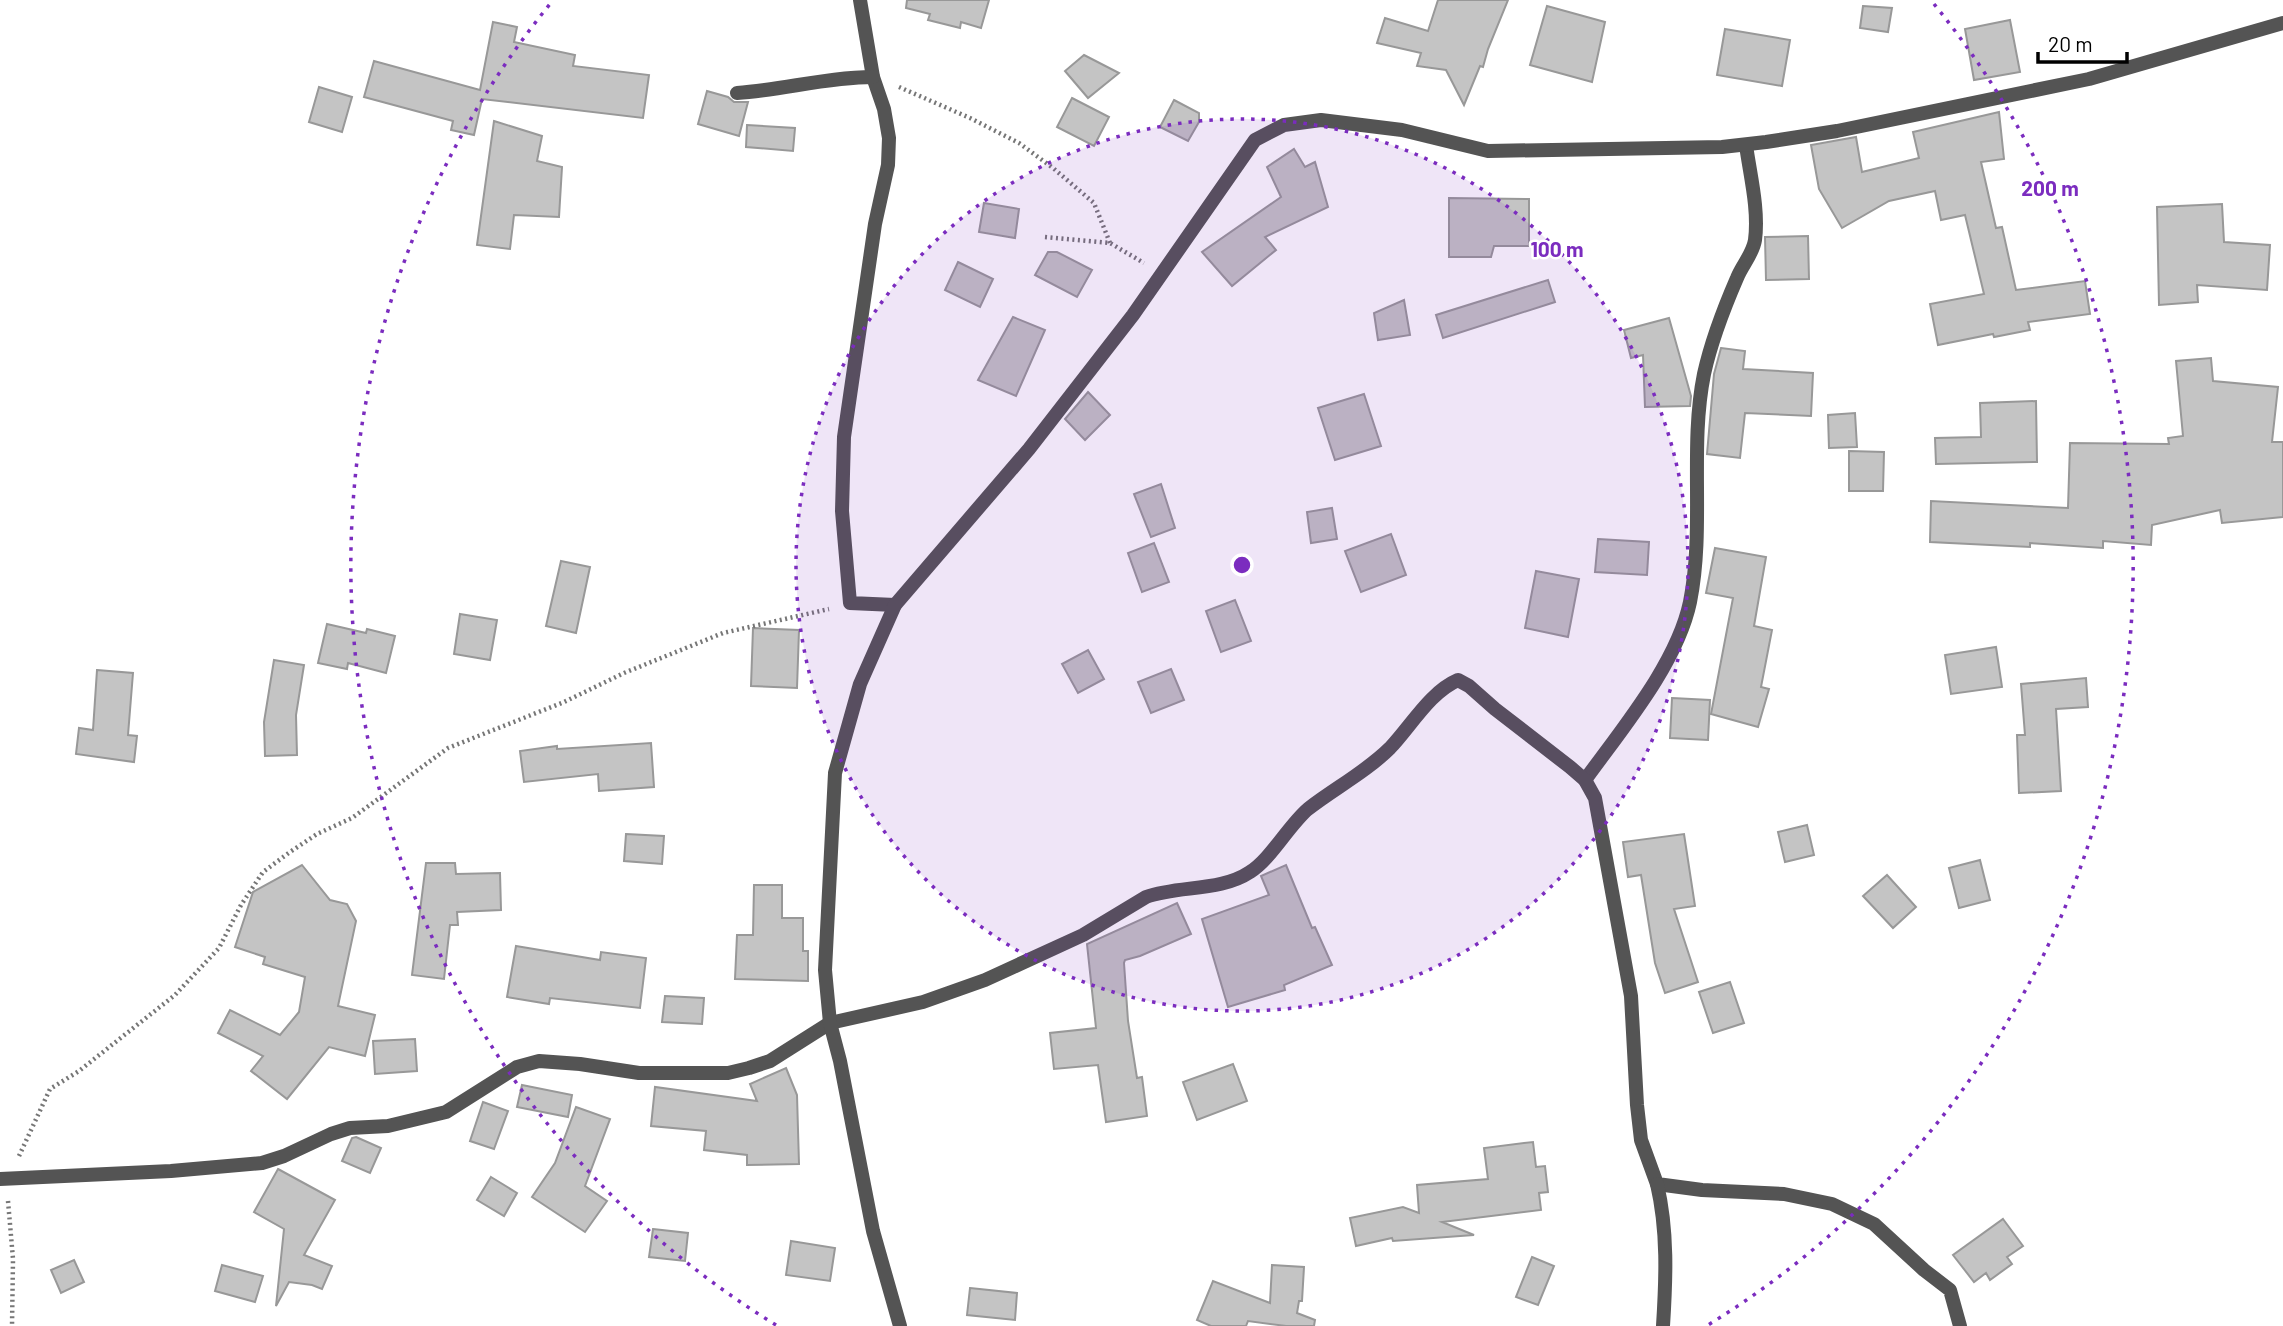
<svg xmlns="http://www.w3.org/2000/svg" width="2283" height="1326" viewBox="0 0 2283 1326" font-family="Barlow,sans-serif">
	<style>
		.building { fill: #c4c4c4; stroke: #989898; stroke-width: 2 }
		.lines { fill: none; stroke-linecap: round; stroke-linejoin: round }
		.path { stroke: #767676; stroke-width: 4.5; stroke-dasharray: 2 3.5; stroke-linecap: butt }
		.street { stroke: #545454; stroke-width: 14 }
		.ring { fill: none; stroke: #7b2cbf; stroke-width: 3.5; stroke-dasharray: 3.5 7 }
		.centre { fill: #7b2cbf; stroke: #fff; stroke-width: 3.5 }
		.ring-label { font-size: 21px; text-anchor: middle; font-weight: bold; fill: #7b2cbf; stroke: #fff; stroke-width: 5; stroke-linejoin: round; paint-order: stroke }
	</style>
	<rect width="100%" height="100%" fill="#fff"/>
	<!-- building -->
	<g class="building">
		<polygon points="907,0 989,0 981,28 961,22 960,28 928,20 930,14 906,8"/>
		<polygon points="1438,0 1508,0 1488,49 1483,67 1480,66 1464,105 1446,70 1417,66 1421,53 1377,43 1385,18 1428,31"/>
		<polygon points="1547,6 1605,22 1592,82 1530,65"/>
		<polygon points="1863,6 1892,8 1888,32 1860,28"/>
		<polygon points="2010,20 2020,72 1974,80 1965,29"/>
		<polygon points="493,22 517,27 514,42 575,55 573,66 649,75 643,118 482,99 474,135 451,130 453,121 364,97 374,61 480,90"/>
		<polygon points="1725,29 1790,40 1782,86 1717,75"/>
		<polygon points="1084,55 1119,73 1088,98 1065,71"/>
		<polygon points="319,87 352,97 342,132 309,122"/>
		<polygon points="707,91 728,97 734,102 748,102 739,136 698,124"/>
		<polygon points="1072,98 1109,117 1094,146 1057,127"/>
		<polygon points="1174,100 1199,113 1199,122 1188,141 1160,127"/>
		<polygon points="1999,112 2004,159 1981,162 1996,228 2002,227 2016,290 2085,281 2090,314 2028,322 2030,330 1994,337 1993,334 1938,345 1930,304 1984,294 1965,215 1941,220 1935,191 1889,201 1842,228 1819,189 1811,145 1856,137 1862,172 1919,158 1913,132"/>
		<polygon points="494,121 542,136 537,161 562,167 559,217 514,215 510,249 477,245"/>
		<polygon points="747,125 795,128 793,151 746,147"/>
		<polygon points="1294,149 1305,167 1315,162 1328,207 1265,237 1276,250 1232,286 1202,252 1281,197 1267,167"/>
		<polygon points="1449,198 1529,199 1529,246 1494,246 1491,257 1449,257"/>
		<polygon points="984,203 1019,209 1015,238 979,232"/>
		<polygon points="2222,204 2224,242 2270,245 2267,290 2197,285 2198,302 2159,305 2157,207"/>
		<polygon points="1808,236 1809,279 1766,280 1765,237"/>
		<polygon points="1048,252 1057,252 1092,270 1077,297 1035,275"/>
		<polygon points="958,262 993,279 980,307 945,290"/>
		<polygon points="1548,280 1555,302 1443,338 1436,315"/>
		<polygon points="1404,300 1410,335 1378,340 1374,313"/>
		<polygon points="1013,317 1045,330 1016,396 978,380"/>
		<polygon points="1669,318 1691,396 1690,406 1645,407 1643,355 1631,358 1624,330"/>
		<polygon points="1721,348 1745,351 1743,369 1813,373 1811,416 1745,413 1740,458 1707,454 1714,374"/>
		<polygon points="2211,358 2213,381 2278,387 2272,442 2283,442 2283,517 2222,523 2220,510 2152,525 2151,545 2103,541 2103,548 2030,543 2030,547 1930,542 1931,501 2068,508 2070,443 2169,444 2168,438 2183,436 2176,361"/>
		<polygon points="1088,392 1110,415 1085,440 1065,419"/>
		<polygon points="1364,394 1381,446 1335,460 1318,408"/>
		<polygon points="2036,401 2037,462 1936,464 1935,438 1981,437 1980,403"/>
		<polygon points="1855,413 1857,447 1829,448 1828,415"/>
		<polygon points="1849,451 1884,452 1883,491 1849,491"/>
		<polygon points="1161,484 1175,528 1151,537 1134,494"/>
		<polygon points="1332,508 1337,539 1311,543 1307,512"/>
		<polygon points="1391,534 1406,575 1361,592 1345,551"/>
		<polygon points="1598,539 1649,542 1647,575 1595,572"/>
		<polygon points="1154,543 1169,582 1142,592 1128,553"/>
		<polygon points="1715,548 1766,557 1754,626 1772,630 1761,687 1769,689 1758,727 1711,714 1733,598 1706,593"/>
		<polygon points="561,561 590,567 576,633 546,626"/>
		<polygon points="1536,571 1579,579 1568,637 1525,628"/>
		<polygon points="1235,600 1251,641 1221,652 1206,611"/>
		<polygon points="460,614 497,620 490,660 454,654"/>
		<polygon points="327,624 366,633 367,629 395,636 386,673 348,663 347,669 318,663"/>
		<polygon points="753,628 799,630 797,688 751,686"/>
		<polygon points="1996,647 2002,687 1951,694 1945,655"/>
		<polygon points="1088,650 1104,679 1078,693 1062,664"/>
		<polygon points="274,660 304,665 296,715 297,755 265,756 264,722"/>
		<polygon points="1171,669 1184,700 1151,713 1138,682"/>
		<polygon points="97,670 133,673 128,735 137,736 134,762 76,754 79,728 93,730"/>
		<polygon points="2086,678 2088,707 2056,709 2061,791 2019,793 2017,735 2025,735 2021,684"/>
		<polygon points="1672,698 1710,700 1708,740 1670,738"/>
		<polygon points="651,743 654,787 599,791 598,774 524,782 520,751 557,746 557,749"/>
		<polygon points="1807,825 1814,855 1785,862 1778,832"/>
		<polygon points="626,834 664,836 662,864 624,861"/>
		<polygon points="1684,834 1695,906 1674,909 1698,982 1665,993 1655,963 1641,875 1628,877 1623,842"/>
		<polygon points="1980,860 1990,900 1959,908 1949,868"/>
		<polygon points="426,863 455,863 456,874 500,873 501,910 457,912 458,925 450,925 444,979 412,975"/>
		<polygon points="302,865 330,900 347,904 356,921 338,1006 375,1015 365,1056 329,1047 287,1099 251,1071 263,1056 218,1033 230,1010 280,1035 299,1012 305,977 263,964 265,957 235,947 253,892"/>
		<polygon points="1286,865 1312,928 1315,927 1332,965 1284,985 1285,990 1228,1007 1202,919 1269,895 1261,876"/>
		<polygon points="1887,875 1916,907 1893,928 1863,896"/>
		<polygon points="754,885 782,885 782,918 803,918 803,951 808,951 808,981 735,979 737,935 753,935"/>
		<polygon points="1177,903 1191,934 1140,956 1125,960 1124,963 1128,1021 1137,1078 1142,1077 1147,1116 1106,1122 1098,1065 1054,1069 1050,1033 1096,1028 1087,944"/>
		<polygon points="516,946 600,960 601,952 646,958 640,1008 550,998 549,1004 507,997"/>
		<polygon points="1730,982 1744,1023 1713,1033 1699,992"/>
		<polygon points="665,996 704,998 702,1024 662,1022"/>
		<polygon points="415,1039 417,1071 375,1074 373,1041"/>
		<polygon points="1233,1064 1247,1101 1197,1120 1183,1082"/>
		<polygon points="786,1068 797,1095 799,1164 747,1165 747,1155 704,1150 706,1131 651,1126 655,1087 757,1101 750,1084"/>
		<polygon points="522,1085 572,1095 568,1117 517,1107"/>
		<polygon points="483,1102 508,1111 494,1149 470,1141"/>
		<polygon points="576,1107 610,1119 585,1186 607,1201 585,1232 532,1197 555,1163"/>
		<polygon points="356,1137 381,1148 370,1173 342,1161 352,1138"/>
		<polygon points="1533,1142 1536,1167 1545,1166 1548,1192 1539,1193 1541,1210 1442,1222 1474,1235 1393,1241 1392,1238 1356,1246 1350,1218 1403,1207 1419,1213 1417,1185 1488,1179 1484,1148"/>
		<polygon points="278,1169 335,1200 304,1255 332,1266 322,1289 312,1285 289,1282 276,1306 284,1229 254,1212"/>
		<polygon points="491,1177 517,1193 504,1216 477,1200"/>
		<polygon points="2003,1219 2023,1246 2007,1257 2012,1264 1990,1280 1986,1273 1974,1282 1953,1255"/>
		<polygon points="653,1229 688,1233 685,1261 649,1257"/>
		<polygon points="791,1241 835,1248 830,1281 786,1275"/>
		<polygon points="1532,1257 1554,1266 1538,1305 1516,1297"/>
		<polygon points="74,1260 84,1282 61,1293 51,1270"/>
		<polygon points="222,1265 263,1276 255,1302 215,1291"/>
		<polygon points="1272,1265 1304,1267 1302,1301 1299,1301 1297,1313 1315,1320 1314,1326 1286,1326 1248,1321 1246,1326 1211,1326 1197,1320 1213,1281 1270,1303"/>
		<polygon points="970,1288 1017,1293 1015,1320 967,1315"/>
	</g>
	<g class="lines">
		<!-- path -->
		<g class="path">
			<polyline points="899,87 970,118 1019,143 1053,168 1094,203 1110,243"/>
			<polyline points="1045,237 1110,243 1144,263"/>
			<polyline points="19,1156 50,1089 79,1071 175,995 219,948 241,905 263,872 290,852 317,834 352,818 448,748 564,702 624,673 723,633 829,609"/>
			<polyline points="8,1201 13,1259 12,1326"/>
		</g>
		<!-- street -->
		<g class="street">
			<polyline points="860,0 873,77 884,109 889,138 888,165 875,224 844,437 842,511 850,603 895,605"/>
			<path d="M737,93C783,90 827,77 873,77"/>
			<path d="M1585,780C1621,730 1677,664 1690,602C1705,527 1689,448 1704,374C1711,342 1724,308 1737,278C1742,265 1753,254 1755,240C1759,209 1750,175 1746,145"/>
			<path d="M0,1179L171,1171L262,1163L284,1156L331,1134L350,1128L388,1126L446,1112L517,1067L539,1061L580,1064L639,1073H728L749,1068L770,1061L830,1023L923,1002L985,980L1083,935L1146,897C1179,885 1220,892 1250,872C1270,860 1289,825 1308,809C1335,788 1366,772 1390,748C1411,726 1430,692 1458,680L1469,686L1495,709L1570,767L1585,780L1595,798L1631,996L1637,1105L1641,1140L1657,1184L1702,1190L1784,1194L1832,1204L1874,1224L1924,1270L1950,1290L1960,1326"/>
			<path d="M1657,1184C1668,1231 1666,1279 1663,1326"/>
			<polyline points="900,1326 873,1231 840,1061 830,1023 825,970 835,773 860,684 895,605 1029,449 1133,315 1255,140 1284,125 1321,120 1402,130 1488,151 1722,147 1766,142 1837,131 2089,79 2283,23"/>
		</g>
	</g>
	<!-- distance rings -->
	<circle cx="1242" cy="565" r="446" fill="#7b2cbf" fill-opacity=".12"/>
	<g class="ring">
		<circle cx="1242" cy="565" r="446"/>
		<path d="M776 1325A891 891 0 0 1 550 4M1934 4A891 891 0 0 1 1708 1325"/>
	</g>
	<circle cx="1242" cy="565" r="10" class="centre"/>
	<g class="ring-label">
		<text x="2050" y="196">200 m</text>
		<text x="1557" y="257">100 m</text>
	</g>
	<!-- scale -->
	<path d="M2038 52v10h89v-10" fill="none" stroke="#000000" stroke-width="3.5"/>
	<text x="2048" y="52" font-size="21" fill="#000000" stroke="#ffffff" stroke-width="5" paint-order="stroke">20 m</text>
</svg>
